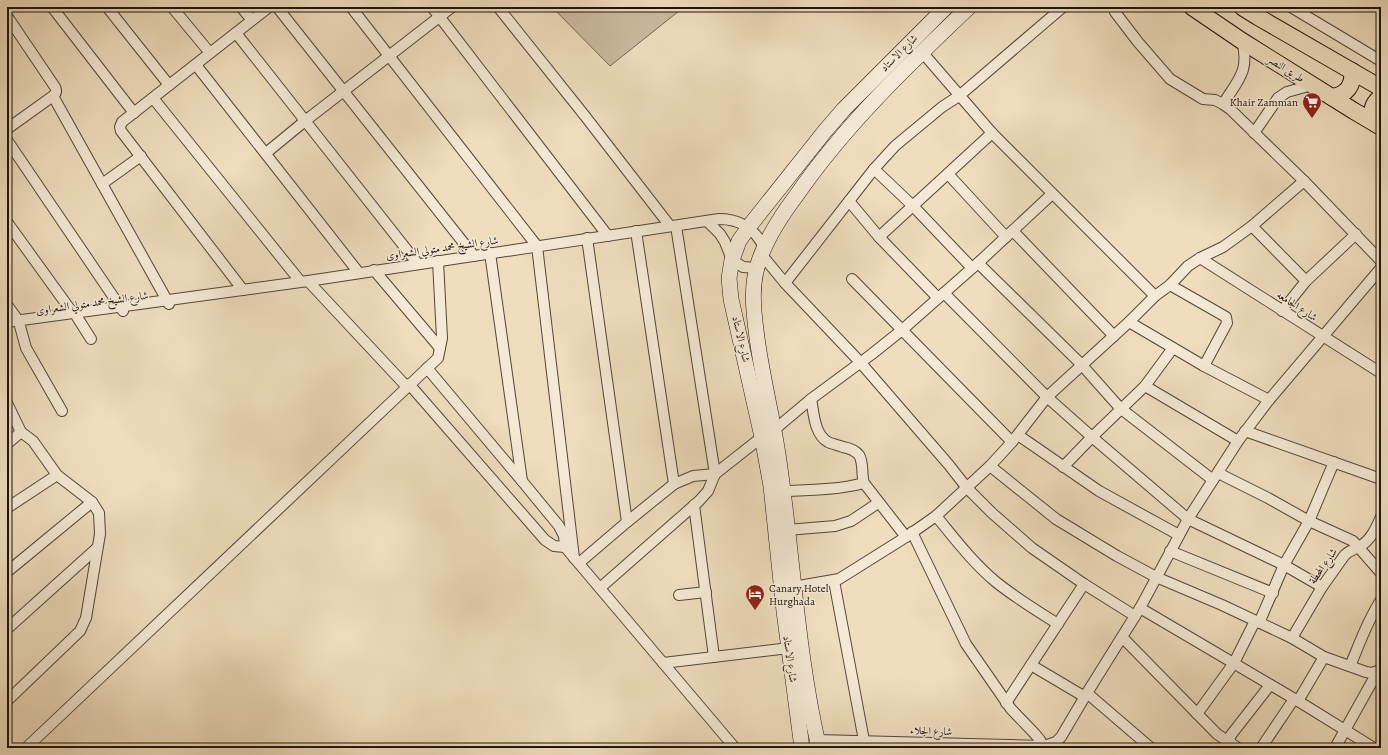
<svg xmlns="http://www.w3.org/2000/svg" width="1388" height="755" viewBox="0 0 1388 755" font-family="Alegreya,Amiri,serif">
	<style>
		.grass { fill: #cbbba0; stroke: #746756 }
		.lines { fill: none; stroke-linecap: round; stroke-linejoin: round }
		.street-casing { stroke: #524639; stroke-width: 12 }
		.secondary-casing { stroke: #1e130d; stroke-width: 16 }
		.primary-casing { stroke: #1e130d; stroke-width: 18 }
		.street { stroke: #f5e9d5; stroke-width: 10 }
		.secondary { stroke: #f5e9d5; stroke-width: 15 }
		.primary { stroke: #efddbe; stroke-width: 16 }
		.labels { text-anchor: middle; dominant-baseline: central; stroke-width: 3; stroke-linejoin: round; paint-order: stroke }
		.street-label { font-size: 11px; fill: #1e130d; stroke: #f5e9d5 }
		.poi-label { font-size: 11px; fill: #1e130d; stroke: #f5e9d5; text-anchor: end }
	</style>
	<rect width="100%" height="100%" fill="#efddbe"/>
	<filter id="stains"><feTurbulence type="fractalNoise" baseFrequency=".005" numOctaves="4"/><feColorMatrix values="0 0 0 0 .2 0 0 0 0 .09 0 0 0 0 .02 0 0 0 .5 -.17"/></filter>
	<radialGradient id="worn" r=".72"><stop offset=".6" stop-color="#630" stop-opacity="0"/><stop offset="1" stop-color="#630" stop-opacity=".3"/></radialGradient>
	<!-- grass -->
	<polygon class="grass" points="552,7 684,7 610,66"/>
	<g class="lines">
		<!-- street casing -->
		<g class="street-casing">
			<g id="street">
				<polyline points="52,7 134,113"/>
				<polyline points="107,7 169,85"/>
				<polyline points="172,7 210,53"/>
				<polyline points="241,7 252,20"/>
				<polyline points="277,7 474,256"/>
				<polyline points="351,7 537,246 574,558"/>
				<polyline points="432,7 608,236"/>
				<polyline points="498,7 585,116 670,226"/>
				<polyline points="1118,7 1115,12 1138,42 1170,79 1203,99 1215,100 1223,104 1230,109 1304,181 1381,261"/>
				<polyline points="1291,7 1381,61"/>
				<path d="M7,16L55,87C57,91 57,93 53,96L7,129"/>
				<polyline points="236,33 418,264"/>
				<polyline points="922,52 992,133 1155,296"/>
				<polyline points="196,65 359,273"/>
				<polyline points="53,96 169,304"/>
				<polyline points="153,98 300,281"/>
				<path d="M1223,104C1238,80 1250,71 1242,41"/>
				<polyline points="1254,133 1278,98 1287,92 1312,85"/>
				<polyline points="7,140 123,311"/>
				<polyline points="266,153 305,121 452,7"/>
				<polyline points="874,169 913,206 972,268"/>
				<polyline points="948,174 1006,237"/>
				<polyline points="102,184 141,156"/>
				<polyline points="849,201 879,237 938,298"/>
				<polyline points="707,221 720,234 725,242 732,260 743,267 756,268"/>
				<polyline points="7,222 72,312"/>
				<polyline points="1252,226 1306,281"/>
				<polyline points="636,231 674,484"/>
				<polyline points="1013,231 1114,336"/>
				<polyline points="879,237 992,133"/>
				<polyline points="587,238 627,522"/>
				<polyline points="490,253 522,481"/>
				<polyline points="761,254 785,283 860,362 949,465 967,488 992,513 1032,548 1084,584 1135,616"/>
				<polyline points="1200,258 1381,373"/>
				<polyline points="978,263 1081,364 1120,408 1213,480"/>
				<polyline points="374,270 440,348"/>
				<polyline points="852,279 1012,442"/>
				<polyline points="308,281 407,387"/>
				<polyline points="785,283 874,169 895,146 942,107 959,96 1063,7"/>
				<polyline points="1170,285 1226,317 1227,323 1204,366"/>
				<polyline points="243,290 121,131 120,127 122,122 269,7"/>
				<polyline points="944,293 1047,397 1092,437 1188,519 1284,565 1322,587"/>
				<polyline points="7,305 18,320"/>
				<polyline points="1282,311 1306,281 1356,234"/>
				<polyline points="77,317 91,339"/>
				<path d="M7,322L308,281L719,219C740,219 754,228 764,247"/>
				<polyline points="1129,322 1204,366 1269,400"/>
				<polyline points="20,326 26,348 62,411"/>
				<polyline points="427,368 522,481 559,526 564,536 565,547 735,748"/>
				<polyline points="409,384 545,540 554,546 565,547"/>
				<polyline points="1145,386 1238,441"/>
				<path d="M811,399C814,413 814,434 828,442C832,444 838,445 843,447C848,448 855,450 859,455C864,463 861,474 864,483L906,537"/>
				<polyline points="7,403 21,432 33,441 57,475 92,502 99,513 100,534 86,618 80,631 7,701"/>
				<polyline points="774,430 811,399 872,354 902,330 978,263 1052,194"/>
				<polyline points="1245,431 1381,479"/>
				<polyline points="1018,435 1099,491 1179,535"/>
				<polyline points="7,444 21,432"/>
				<polyline points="990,466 1056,519 1117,556 1156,577 1222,605 1292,638 1324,657 1366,672 1372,673 1381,670"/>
				<polyline points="1063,467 1092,437 1145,386 1173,348"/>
				<polyline points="1218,473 1268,498 1309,521 1353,541 1381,573"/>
				<path d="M783,491C810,490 838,490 864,483"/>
				<polyline points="694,505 714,657"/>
				<polyline points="7,508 57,475"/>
				<path d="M936,516C955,539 973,563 996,582C1016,598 1037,611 1058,624"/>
				<polyline points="787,530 835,526 851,521 878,503"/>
				<polyline points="912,532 966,644 1011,709 1035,734 1040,740 1044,748"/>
				<polyline points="1170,551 1273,593"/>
				<polyline points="579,563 627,522 674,484 693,476 715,474 762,437"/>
				<polyline points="7,572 92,502"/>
				<polyline points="834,581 865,746"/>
				<polyline points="793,587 839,579 906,537 936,516 990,466 1012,442 1047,397 1129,322 1155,296 1170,285 1188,266 1200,258 1223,247 1252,226 1304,181"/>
				<polyline points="600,588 699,501 708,491 715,474 676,226"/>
				<polyline points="679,595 706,592"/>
				<polyline points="1140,608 1298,701 1374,748"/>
				<polyline points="1259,623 1284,565 1309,521 1334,462"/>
				<polyline points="7,629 97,548"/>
				<polyline points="1122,637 1217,734 1238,748"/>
				<path d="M1292,638L1322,587L1344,556C1349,550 1354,550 1360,546C1371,540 1376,528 1381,517"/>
				<polyline points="663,663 789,648"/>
				<polyline points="1031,665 1085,697"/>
				<path d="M1350,666C1360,643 1367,621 1381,600"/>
				<polyline points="1087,693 1151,748"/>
				<polyline points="1298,701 1324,657"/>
				<polyline points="1006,703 1084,584"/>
				<polyline points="1197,714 1234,663 1255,621"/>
				<polyline points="817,740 1044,746 1056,742 1061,737 1087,693 1140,608 1188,519 1238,441 1269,400 1381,268"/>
				<polyline points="26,748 438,358 442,338 438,261"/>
				<polyline points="1226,748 1231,735 1270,685"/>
				<polyline points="1261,748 1294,699"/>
				<polyline points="1335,748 1378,671"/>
			</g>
		</g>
		<!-- secondary casing -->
		<g class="secondary-casing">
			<g id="secondary">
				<polyline points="802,748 784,611 771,486 762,437 731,299 729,278 732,260 739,241 751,224 825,131 844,109 946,7"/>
				<path d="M819,748C797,654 793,557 779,461C773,417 761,374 756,330C753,307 751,283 759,261C767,237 781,216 796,196C845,125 907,66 969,7"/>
			</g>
		</g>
		<!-- primary casing -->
		<g class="primary-casing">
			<g id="primary">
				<polyline points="1192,7 1242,41 1354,111 1381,127"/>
				<polyline points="1242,7 1258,17 1381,88"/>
				<path d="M1332,97C1346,95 1354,86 1352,71"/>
				<path d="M1376,124C1370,114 1371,104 1381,97"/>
			</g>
		</g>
		<!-- street -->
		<use href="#street" class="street"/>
		<!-- secondary -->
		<use href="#secondary" class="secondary"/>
		<!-- primary -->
		<use href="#primary" class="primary"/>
	</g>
	<!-- icons -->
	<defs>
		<g id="supermarket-pin" transform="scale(1)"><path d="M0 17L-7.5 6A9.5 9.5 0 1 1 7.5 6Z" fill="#8f2418" stroke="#f5e9d5"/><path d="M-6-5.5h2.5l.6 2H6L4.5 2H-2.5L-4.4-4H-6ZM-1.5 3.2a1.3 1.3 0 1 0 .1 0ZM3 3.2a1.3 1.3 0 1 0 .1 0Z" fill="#fff"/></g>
		<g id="hotel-pin" transform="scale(1)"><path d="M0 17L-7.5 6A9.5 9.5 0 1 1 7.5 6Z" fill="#8f2418" stroke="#f5e9d5"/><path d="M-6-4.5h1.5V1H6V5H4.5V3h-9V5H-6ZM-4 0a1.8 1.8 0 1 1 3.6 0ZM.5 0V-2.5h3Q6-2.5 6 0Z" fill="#fff"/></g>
	</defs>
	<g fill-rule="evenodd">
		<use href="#supermarket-pin" x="1312" y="102"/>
		<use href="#hotel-pin" x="755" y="594"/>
	</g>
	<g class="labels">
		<!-- street labels -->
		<g class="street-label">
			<text transform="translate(899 53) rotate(-45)">شارع الاستاد</text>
			<text transform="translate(1286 69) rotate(32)">طريق النصر</text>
			<text transform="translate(442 248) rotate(-8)">شارع الشيخ محمد متولي الشعراوى</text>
			<text transform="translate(92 303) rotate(-8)">شارع الشيخ محمد متولي الشعراوى</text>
			<text transform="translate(1297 306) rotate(33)">شارع الجامعه</text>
			<text transform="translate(741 339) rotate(77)">شارع الاستاد</text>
			<text transform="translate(1323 566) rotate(-55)">شارع المحطة</text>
			<text transform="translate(790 659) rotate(82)">شارع الاستاد</text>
			<text transform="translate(931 731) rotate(2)">شارع الجلاء</text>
		</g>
		<!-- poi labels -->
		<g class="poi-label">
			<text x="1298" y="102">Khair Zamman</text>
			<text x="769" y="588" text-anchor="start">Canary Hotel<tspan x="769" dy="13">Hurghada</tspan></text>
		</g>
	</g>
	<!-- margin -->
	<rect width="1388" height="755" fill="none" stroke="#efddbe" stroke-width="24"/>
	<rect x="8" y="8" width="1372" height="739" fill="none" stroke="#1e130d" stroke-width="2"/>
	<rect x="12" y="12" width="1364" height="731" fill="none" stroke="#1e130d"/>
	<rect width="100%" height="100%" filter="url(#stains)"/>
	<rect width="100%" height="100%" fill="url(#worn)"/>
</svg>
